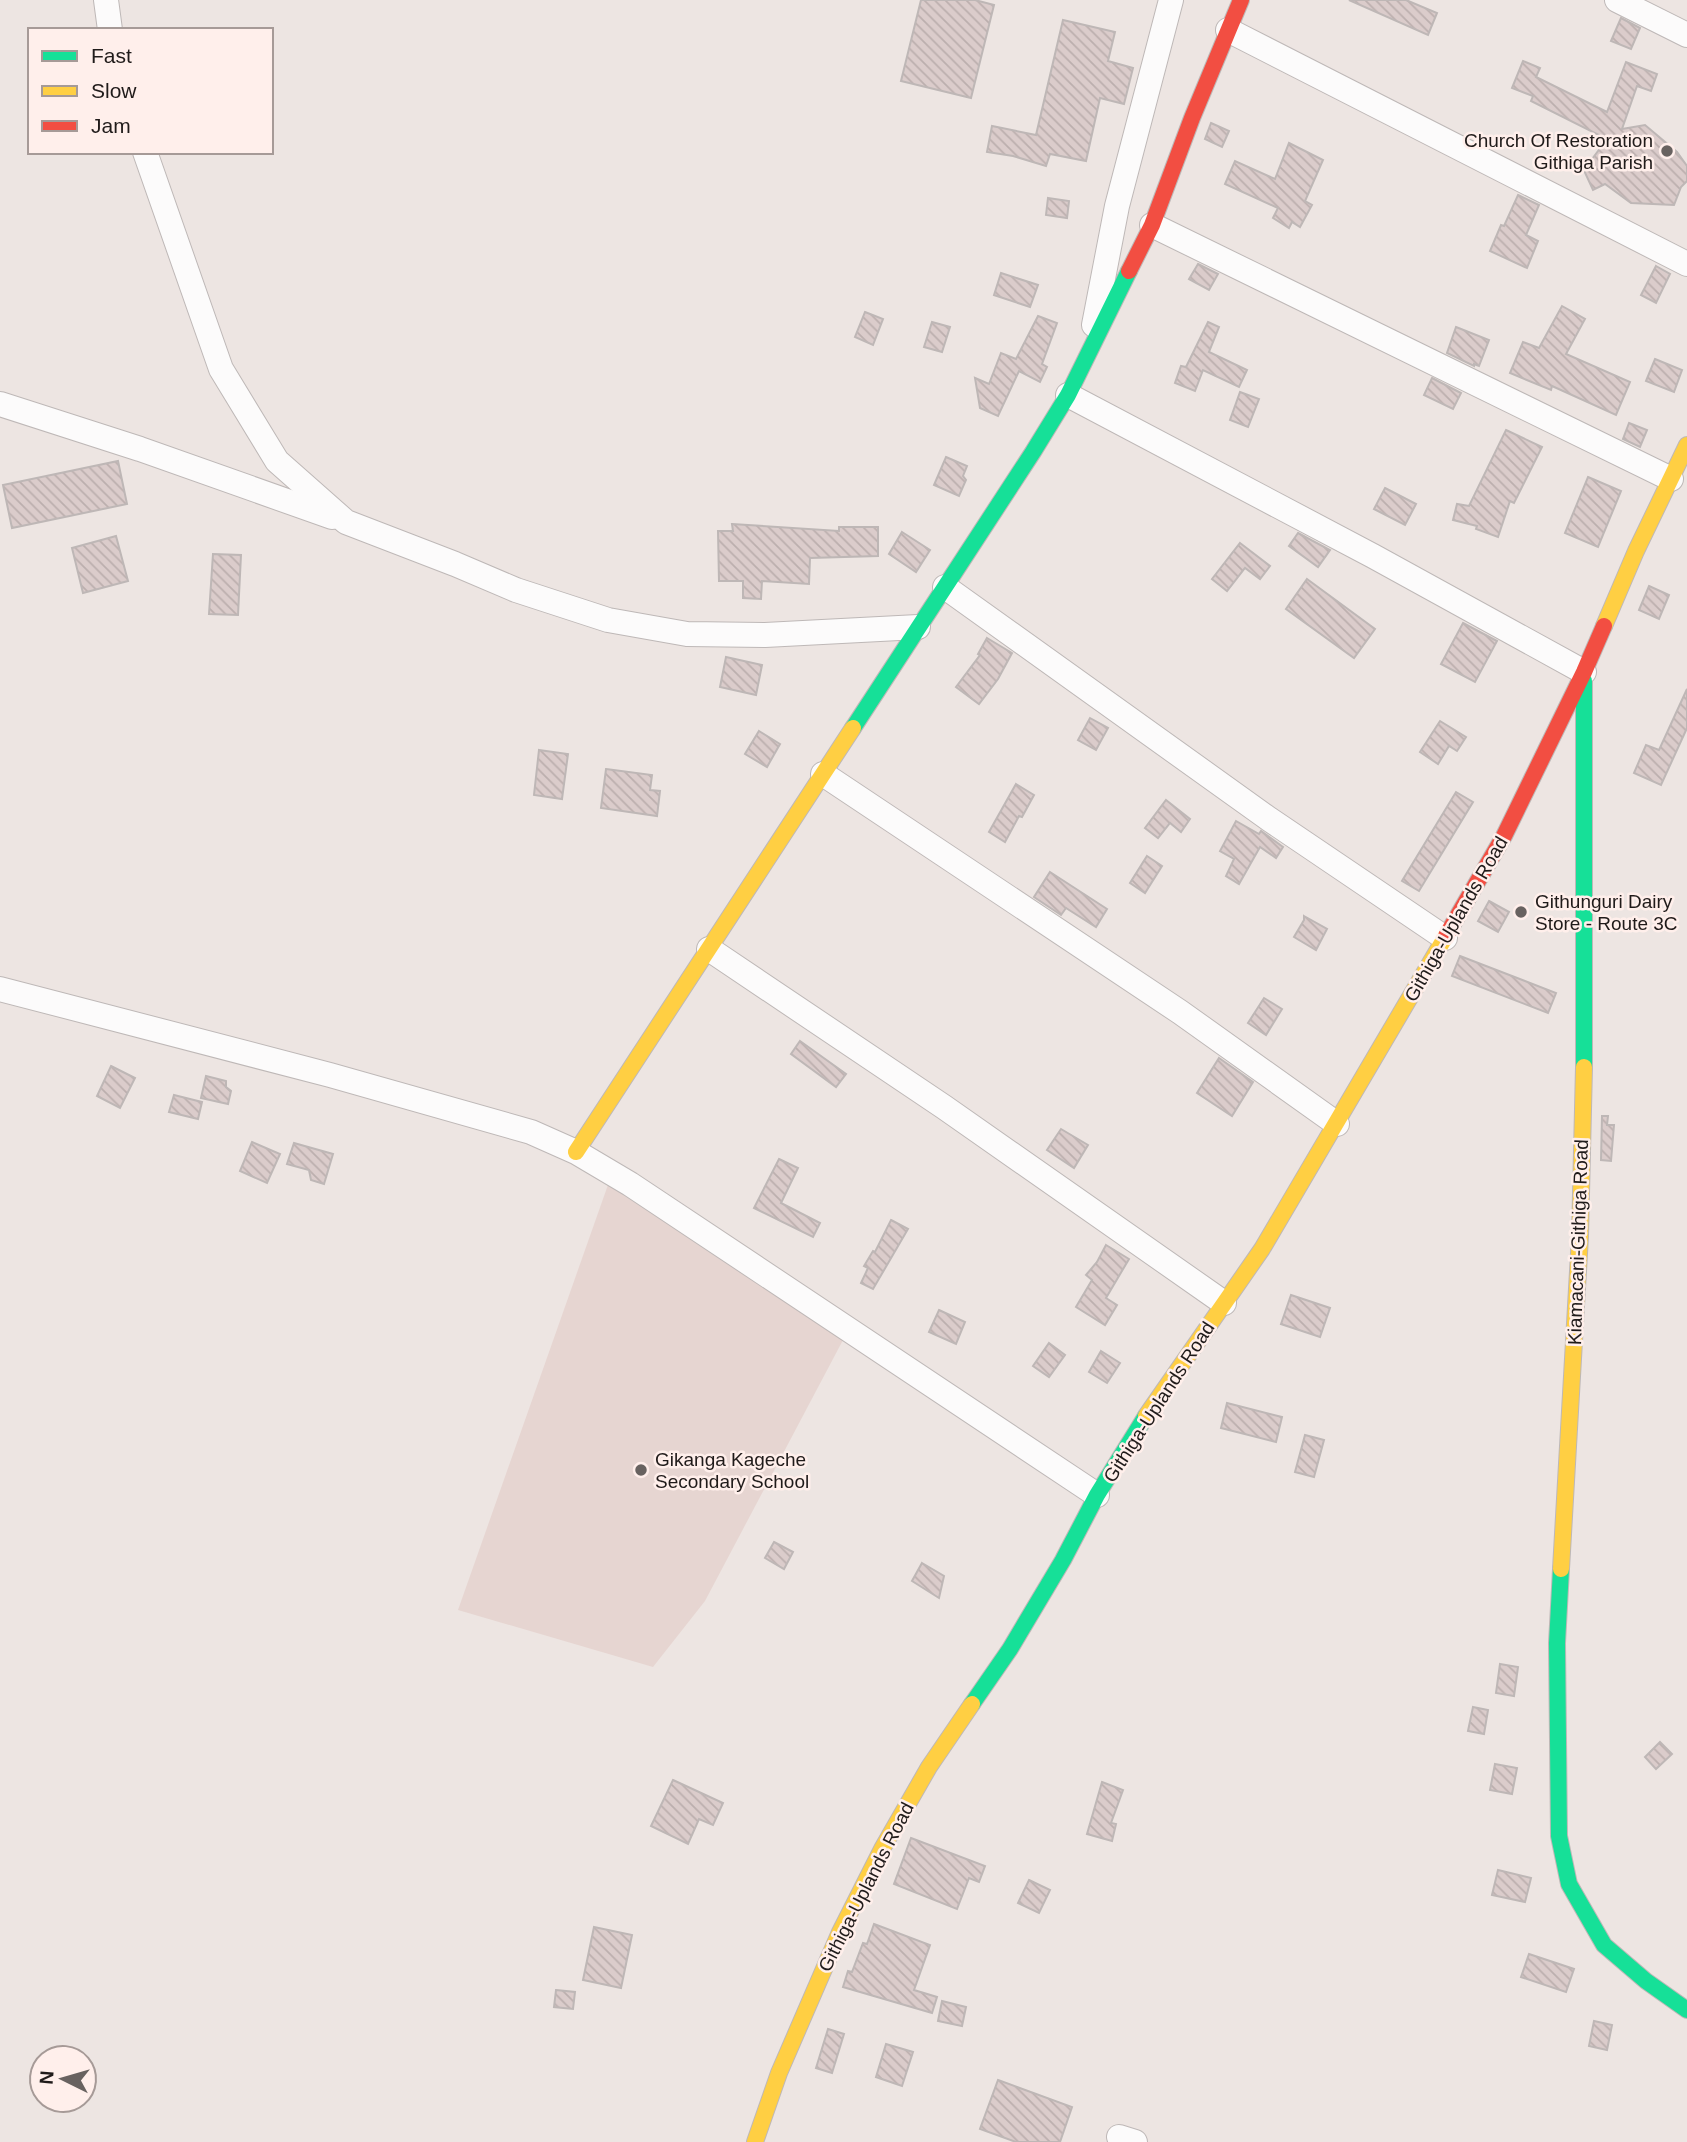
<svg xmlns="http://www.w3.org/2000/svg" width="1687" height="2142" viewBox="0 0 1687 2142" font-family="Helvetica,sans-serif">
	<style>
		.built { fill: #e6d5d1 }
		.building { fill: url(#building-back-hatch); stroke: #beb7b6; stroke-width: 2 }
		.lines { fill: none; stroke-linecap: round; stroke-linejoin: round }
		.street-casing { stroke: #beb8b7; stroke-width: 26 }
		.fast-casing { stroke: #beb8b7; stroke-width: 18 }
		.slow-casing { stroke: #beb8b7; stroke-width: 18 }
		.jam-casing { stroke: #beb8b7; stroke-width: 18 }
		.street { stroke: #fcfbfb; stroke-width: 24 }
		.fast { stroke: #16e098; stroke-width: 16 }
		.slow { stroke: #ffcf43; stroke-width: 16 }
		.jam { stroke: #f24e42; stroke-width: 16 }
		.poi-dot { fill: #686260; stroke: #ffefeb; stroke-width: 2.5 }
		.labels { text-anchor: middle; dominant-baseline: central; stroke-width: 5; stroke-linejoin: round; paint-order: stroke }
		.poi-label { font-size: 19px; fill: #201b1a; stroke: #ffefeb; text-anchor: start }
		.street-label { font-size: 19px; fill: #201b1a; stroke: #ffefeb }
	</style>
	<defs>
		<pattern id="building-back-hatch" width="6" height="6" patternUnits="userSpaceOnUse" patternTransform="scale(1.75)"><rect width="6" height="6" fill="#dbcccb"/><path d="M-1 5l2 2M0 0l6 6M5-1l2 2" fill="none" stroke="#bcafae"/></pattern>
	</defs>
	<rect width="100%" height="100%" fill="#ede5e2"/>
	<!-- built -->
	<polygon class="built" points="609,1182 843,1340 705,1601 653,1667 458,1610"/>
	<!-- building -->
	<g class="building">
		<polygon points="921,0 975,0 994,5 971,98 901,81"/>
		<polygon points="1349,0 1406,0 1437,13 1428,35"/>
		<polygon points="1621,18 1640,28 1631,49 1611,41"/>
		<polygon points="1063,20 1115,32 1108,61 1133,68 1124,104 1100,98 1086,161 1050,154 1046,166 1013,156 987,152 992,126 1036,135"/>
		<polygon points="1523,61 1540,68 1536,77 1607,112 1626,62 1657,74 1651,91 1637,86 1622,129 1645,125 1677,152 1687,166 1687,181 1681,187 1674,205 1631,203 1605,184 1593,190 1581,164 1592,159 1607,139 1531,101 1533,96 1512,88"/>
		<polygon points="1211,123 1229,131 1222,147 1205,139"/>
		<polygon points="1289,143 1323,160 1305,201 1312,205 1300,227 1292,222 1289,228 1273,218 1278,208 1225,184 1235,161 1275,179"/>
		<polygon points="1518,195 1539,205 1526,235 1538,241 1527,268 1490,251 1501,225 1504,226"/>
		<polygon points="1048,198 1069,201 1067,218 1046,215"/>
		<polygon points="1198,264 1218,274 1209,290 1189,279"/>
		<polygon points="1656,266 1670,274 1656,303 1641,295"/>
		<polygon points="1001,273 1038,285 1030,307 994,295"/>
		<polygon points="1562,306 1585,319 1566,354 1630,382 1616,415 1552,386 1551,390 1510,373 1523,342 1539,348"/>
		<polygon points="865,312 883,319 873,345 855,337"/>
		<polygon points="1038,316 1057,323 1042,364 1047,367 1040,382 1019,371 998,416 980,408 975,378 989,384 1001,353 1016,359"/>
		<polygon points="932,322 950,327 942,352 924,347"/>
		<polygon points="1208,322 1219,327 1209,352 1247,370 1239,387 1203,370 1195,391 1175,383 1181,366 1186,367"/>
		<polygon points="1456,327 1489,340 1479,366 1474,364 1474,366 1447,353"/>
		<polygon points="1655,359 1682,370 1674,392 1646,381"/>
		<polygon points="1432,378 1461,393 1453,409 1424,395"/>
		<polygon points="1240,392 1259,399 1248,427 1230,420"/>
		<polygon points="1629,423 1647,430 1640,447 1623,439"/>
		<polygon points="1506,430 1542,447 1514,503 1510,501 1498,537 1476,529 1477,526 1453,520 1457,504 1469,506"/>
		<polygon points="946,457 967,466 963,476 966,480 959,496 934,485"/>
		<polygon points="118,461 127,504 12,528 3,485"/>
		<polygon points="1588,477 1621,491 1598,547 1565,533"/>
		<polygon points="1385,488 1416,504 1405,525 1374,509"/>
		<polygon points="732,524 839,531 839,527 878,527 878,556 810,558 809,584 762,581 761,599 743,598 743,581 719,581 718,531 733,531"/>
		<polygon points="902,532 930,550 916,572 889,554"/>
		<polygon points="1298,533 1330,550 1318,567 1289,546"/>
		<polygon points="116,536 128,581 83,593 72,548"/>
		<polygon points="1240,543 1270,566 1260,579 1245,568 1227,591 1212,579"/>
		<polygon points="213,554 241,555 238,615 209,614"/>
		<polygon points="1307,579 1375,629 1354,658 1286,609"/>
		<polygon points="1649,586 1669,595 1659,619 1639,610"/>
		<polygon points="1463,623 1497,641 1475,682 1441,664"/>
		<polygon points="987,638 1012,653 998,679 979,704 956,687 980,655 978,654"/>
		<polygon points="726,657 762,665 756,695 720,687"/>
		<polygon points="1687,689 1687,728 1661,785 1634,773 1646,745 1659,750"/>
		<polygon points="1090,718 1108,728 1096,750 1078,740"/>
		<polygon points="1440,721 1466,737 1457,751 1449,746 1438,764 1420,752"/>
		<polygon points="759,731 780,744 767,767 745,754"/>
		<polygon points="539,750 568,754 562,799 534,795"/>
		<polygon points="606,769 652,775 650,790 660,791 657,816 601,808"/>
		<polygon points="1016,784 1034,795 1022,817 1019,816 1005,842 989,832"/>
		<polygon points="1456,792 1473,802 1419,891 1402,881"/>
		<polygon points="1166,800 1190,819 1181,832 1170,823 1158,838 1145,828"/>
		<polygon points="1236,821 1259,834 1261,831 1283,847 1276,858 1260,847 1239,884 1226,876 1234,859 1220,851"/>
		<polygon points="1147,856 1162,866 1145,893 1130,883"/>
		<polygon points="1050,872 1107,909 1096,927 1066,908 1061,915 1034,897"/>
		<polygon points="1489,901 1509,912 1498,932 1478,921"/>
		<polygon points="1304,916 1327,929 1316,950 1294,937 1304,920"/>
		<polygon points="1460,956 1556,993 1548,1013 1452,976"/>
		<polygon points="1264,998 1282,1009 1266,1035 1248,1023"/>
		<polygon points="800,1041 846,1074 836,1087 791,1054"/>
		<polygon points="1219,1058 1253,1082 1232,1116 1197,1093"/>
		<polygon points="111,1066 135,1078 120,1108 97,1096"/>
		<polygon points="206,1076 226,1081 226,1087 231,1091 228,1104 201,1098"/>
		<polygon points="174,1095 202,1102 198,1119 169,1112"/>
		<polygon points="1602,1116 1608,1116 1607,1125 1614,1125 1611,1161 1601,1160"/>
		<polygon points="1061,1129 1088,1145 1074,1168 1047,1150"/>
		<polygon points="252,1142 280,1154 267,1183 240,1171"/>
		<polygon points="294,1143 333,1154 324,1184 311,1180 309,1170 287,1164"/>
		<polygon points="779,1159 798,1168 781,1203 820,1223 813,1237 754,1208"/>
		<polygon points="891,1220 908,1229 873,1289 861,1283 868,1268 864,1266 873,1251 875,1252"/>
		<polygon points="1106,1245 1129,1259 1106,1298 1117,1305 1105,1325 1076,1307 1092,1280 1086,1275 1097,1262"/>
		<polygon points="1291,1295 1330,1308 1320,1337 1281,1324"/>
		<polygon points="939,1310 965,1322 956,1344 929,1332"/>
		<polygon points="1049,1343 1065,1355 1049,1377 1033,1366"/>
		<polygon points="1101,1351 1120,1363 1107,1383 1089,1372"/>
		<polygon points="1227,1403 1282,1417 1276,1442 1221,1428"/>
		<polygon points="1305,1435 1324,1440 1314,1477 1295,1472"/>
		<polygon points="774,1542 793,1552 784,1569 765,1558"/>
		<polygon points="922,1563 944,1576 939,1598 912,1581"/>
		<polygon points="1500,1664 1518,1667 1514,1696 1496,1693"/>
		<polygon points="1473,1707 1488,1710 1484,1734 1468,1731"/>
		<polygon points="1660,1742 1672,1754 1656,1769 1645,1757"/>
		<polygon points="1495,1764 1517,1768 1512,1794 1490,1790"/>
		<polygon points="673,1780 723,1803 713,1825 699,1819 688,1844 651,1826"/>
		<polygon points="1102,1782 1123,1790 1111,1823 1116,1824 1112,1841 1087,1834"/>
		<polygon points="911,1838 985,1866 979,1882 969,1878 957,1909 894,1884"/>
		<polygon points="1498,1870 1531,1878 1525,1902 1492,1895"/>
		<polygon points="1029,1880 1050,1890 1039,1913 1018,1903"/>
		<polygon points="874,1924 930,1945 914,1990 937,1997 932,2013 843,1987 848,1971 852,1972 863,1943 867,1944"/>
		<polygon points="594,1927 632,1935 621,1988 583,1980"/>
		<polygon points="1529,1954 1574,1969 1566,1992 1521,1977"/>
		<polygon points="556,1990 575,1992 573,2009 554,2007"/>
		<polygon points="942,2001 966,2007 962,2026 938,2021"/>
		<polygon points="1594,2021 1612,2025 1607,2050 1589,2046"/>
		<polygon points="828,2029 844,2034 832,2073 816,2068"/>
		<polygon points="886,2044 913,2052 902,2086 876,2077"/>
		<polygon points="998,2080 1072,2107 1060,2142 1016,2142 980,2129"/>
	</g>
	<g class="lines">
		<!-- street casing -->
		<g class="street-casing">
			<g id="street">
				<polyline points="106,0 110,30"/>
				<polyline points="1617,0 1687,35"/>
				<polyline points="1228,30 1687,264"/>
				<polyline points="145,152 221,369 277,461 346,522 455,564 516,590 608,620 687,634 765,635 918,627"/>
				<polyline points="1152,225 1671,479"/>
				<polyline points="1094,325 1117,206 1171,0"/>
				<polyline points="1068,395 1373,556 1584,672"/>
				<polyline points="0,404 140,449 332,517"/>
				<polyline points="945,587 1269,819 1445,938"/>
				<polyline points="823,774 1180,1012 1337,1124"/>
				<polyline points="709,949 944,1107 1224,1303"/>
				<polyline points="0,989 330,1075 531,1132 576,1152 630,1184 1097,1495"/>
				<polyline points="1119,2137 1135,2142"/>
			</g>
		</g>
		<!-- fast casing -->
		<g class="fast-casing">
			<g id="fast">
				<polyline points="853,728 1033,452 1068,395 1129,271"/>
				<polyline points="1584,1067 1584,681"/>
				<polyline points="1561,1569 1557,1643 1559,1836 1569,1884 1604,1945 1646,1981 1687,2010"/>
				<polyline points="972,1704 1010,1649 1063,1560 1097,1495 1146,1416"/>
			</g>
		</g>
		<!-- slow casing -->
		<g class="slow-casing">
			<g id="slow">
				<polyline points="1604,626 1636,551 1687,445"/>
				<polyline points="576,1152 853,728"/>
				<polyline points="1146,1416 1262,1249 1446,936"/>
				<polyline points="1561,1569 1580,1236 1584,1067"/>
				<polyline points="755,2142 779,2073 840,1932 882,1849 929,1767 972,1704"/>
			</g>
		</g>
		<!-- jam casing -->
		<g class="jam-casing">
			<g id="jam">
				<polyline points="1129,271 1152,225 1192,118 1241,0"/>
				<polyline points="1446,936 1504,836 1584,672 1604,626"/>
			</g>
		</g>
		<!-- street -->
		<use href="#street" class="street"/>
		<!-- fast -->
		<use href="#fast" class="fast"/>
		<!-- slow -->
		<use href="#slow" class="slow"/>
		<!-- jam -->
		<use href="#jam" class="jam"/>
	</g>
	<!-- markers -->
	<g class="poi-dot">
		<circle cx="1667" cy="151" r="7"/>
		<circle cx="1521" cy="912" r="7"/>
		<circle cx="641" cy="1470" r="7"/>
	</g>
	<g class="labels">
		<!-- poi labels -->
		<g class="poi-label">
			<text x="1653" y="140" text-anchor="end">Church Of Restoration<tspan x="1653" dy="22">Githiga Parish</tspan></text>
			<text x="1535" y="901">Githunguri Dairy<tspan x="1535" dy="22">Store - Route 3C</tspan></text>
			<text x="655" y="1459">Gikanga Kageche<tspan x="655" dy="22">Secondary School</tspan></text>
		</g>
		<!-- street labels -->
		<g class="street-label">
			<text transform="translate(1456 919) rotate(-60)">Githiga-Uplands Road</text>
			<text transform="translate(1578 1242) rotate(-88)">Kiamacani-Githiga Road</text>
			<text transform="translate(1159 1402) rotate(-57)">Githiga-Uplands Road</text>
			<text transform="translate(866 1887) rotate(-63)">Githiga-Uplands Road</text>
		</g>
	</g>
	<!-- legend -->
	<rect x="28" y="28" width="245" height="126" fill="#ffefeb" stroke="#a69a97" stroke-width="2"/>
	<rect x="42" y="51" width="35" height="10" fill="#16e098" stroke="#a69a97" stroke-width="2"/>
	<text x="91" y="63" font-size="21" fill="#201b1a">Fast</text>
	<rect x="42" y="86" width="35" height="10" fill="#ffcf43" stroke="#a69a97" stroke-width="2"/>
	<text x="91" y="98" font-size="21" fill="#201b1a">Slow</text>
	<rect x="42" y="121" width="35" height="10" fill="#f24e42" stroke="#a69a97" stroke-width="2"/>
	<text x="91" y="133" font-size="21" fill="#201b1a">Jam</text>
	<!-- north arrow -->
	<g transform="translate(63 2079) rotate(275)"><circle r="33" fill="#ffefeb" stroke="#a69a97" stroke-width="2"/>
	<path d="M0-5L12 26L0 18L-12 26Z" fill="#686260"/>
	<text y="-10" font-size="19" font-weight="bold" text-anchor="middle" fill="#201b1a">N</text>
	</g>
</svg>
